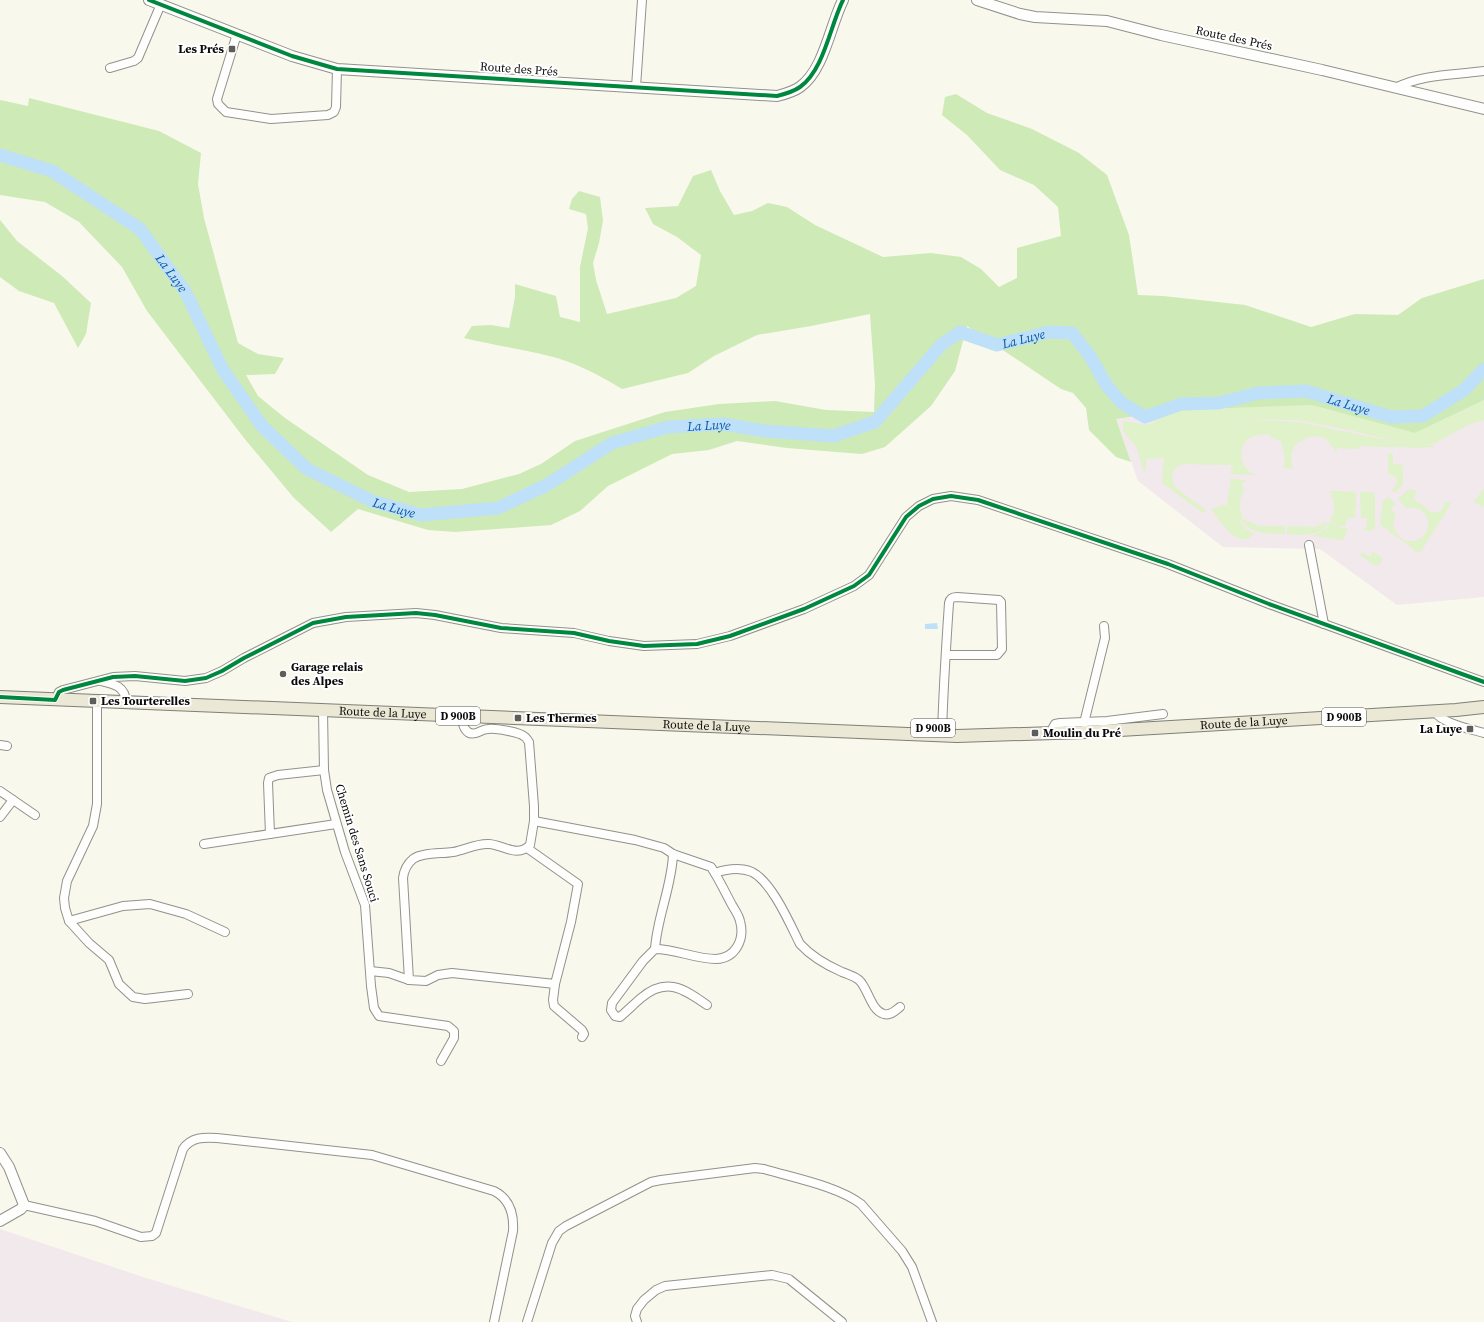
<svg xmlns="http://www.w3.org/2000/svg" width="1484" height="1322" viewBox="0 0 1484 1322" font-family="'Source Serif 4',serif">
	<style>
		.industrial { fill: #f1e9eb }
		.green { fill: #dff2c9; fill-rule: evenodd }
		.forest { fill: #ceeab6 }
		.water { fill: #bee0f8 }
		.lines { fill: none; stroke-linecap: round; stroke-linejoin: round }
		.river { stroke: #bee0f8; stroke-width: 13 }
		.minor-casing { stroke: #92918c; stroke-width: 10 }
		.tertiary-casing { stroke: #92918c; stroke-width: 12 }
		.primary-casing { stroke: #7f7e79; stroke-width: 14 }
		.minor { stroke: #fefefc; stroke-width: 8 }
		.tertiary { stroke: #fefefc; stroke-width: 10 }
		.primary { stroke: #ebe8d5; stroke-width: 12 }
		.cycleway-casing { stroke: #fff; stroke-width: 6 }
		.cycleway { stroke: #00873e; stroke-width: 4 }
		.poi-dot { fill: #5e5d59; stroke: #fff; stroke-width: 1.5 }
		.labels { text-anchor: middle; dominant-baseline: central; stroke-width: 4; stroke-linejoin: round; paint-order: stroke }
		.shield { fill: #fff; stroke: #545454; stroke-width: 1 }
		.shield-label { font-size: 11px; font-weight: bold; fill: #0a0a0a }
		.street-label { font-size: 12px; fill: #0a0a0a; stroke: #fff }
		.poi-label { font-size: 12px; font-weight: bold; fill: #0a0a0a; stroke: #fff; text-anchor: start }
		.water-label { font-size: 13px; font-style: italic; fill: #0857a6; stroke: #fff }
	</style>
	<rect width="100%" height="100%" fill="#f9f8ec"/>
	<!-- industrial -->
	<g class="industrial">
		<polygon points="1484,400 1484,597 1397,605 1320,549 1223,547 1138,481 1116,419 1177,410 1312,405 1415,433"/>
		<polygon points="0,1229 146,1278 292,1322 0,1322"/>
	</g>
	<!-- green -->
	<g class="green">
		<path d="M1484,400V420L1470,424L1433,444H1409L1433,445L1434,447L1424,448L1360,446V449L1337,448L1336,453C1333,449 1331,443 1327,440C1318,432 1300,438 1294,447C1290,454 1291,462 1293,469L1283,467L1285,459L1281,442L1267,434C1262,435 1256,435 1251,437C1235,447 1240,470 1256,475L1231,474V468L1233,467V465L1182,464C1171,470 1169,479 1177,489L1206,510L1203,513L1162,483L1164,458L1146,459V471L1143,470L1137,448L1123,431V421L1145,425L1153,423L1162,412L1177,410L1312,405L1415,433ZM1236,419L1298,420L1354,431L1405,444L1298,422Z"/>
		<polygon points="1388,453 1393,454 1393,464 1403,465 1403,484 1396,492 1391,491 1397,484 1396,478 1388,473"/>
		<path d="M1231,479L1246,480L1241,485L1244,491C1238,499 1239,509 1243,518L1239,521L1246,529L1254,534C1252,535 1249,538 1246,539C1232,542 1218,518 1211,509L1223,505H1227Z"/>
		<polygon points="1484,488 1484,505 1483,507 1474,502"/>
		<path d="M1409,489L1417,491L1413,498L1432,513L1441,511L1446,501L1451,504L1421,551L1417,552L1382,526L1380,523L1383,501L1389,497L1395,504L1391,509L1396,514C1390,526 1395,534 1405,541C1409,541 1414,541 1418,540C1436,531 1429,503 1406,508L1398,499Z"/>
		<path d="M1330,491L1356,492V510H1354L1355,518H1348V520H1346V526H1338L1330,520C1338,508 1333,502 1330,491Z"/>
		<path d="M1360,492H1372L1375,495V527C1372,531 1370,532 1365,530L1364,527H1367V518H1361Z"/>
		<path d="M1244,519L1259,526H1284L1285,534C1268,533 1253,535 1241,521Z"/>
		<path d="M1329,522C1319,537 1303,535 1287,534V526L1314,527Z"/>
		<polygon points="1330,522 1339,527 1348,529 1343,540 1312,536 1327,528"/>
		<polygon points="1362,552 1370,557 1373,552 1383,558 1379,565 1374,565 1360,555"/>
	</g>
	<!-- forest -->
	<g class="forest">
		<path d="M956,94L987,113L1032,129L1079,153L1107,175L1129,235L1138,295L1163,296L1245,305L1311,327L1355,314L1398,315L1422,298L1484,279V400L1415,433L1312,405L1177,410L1116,419L1131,462L1116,457L1089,430L1086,408L1073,393L1061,389L967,326L955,371L931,406L885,447L862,454L787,448L737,441L709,450L672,454L608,486L580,511L551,525L455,532L428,530L358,509L331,532L294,498L244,438L147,311L122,267L79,222L45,202L0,195V100L28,106L29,98L159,131L201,153L198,184L204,218L238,343L258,354L284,358L275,374L246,375L258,396L285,418L368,475L409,492L462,489L519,474L541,464L575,441L665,412L719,404L775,401L826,410L874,412L875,384L870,314L811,326L757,335L714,356L688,373L622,389C599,375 575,362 549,356C521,349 493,345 464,338L472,326L491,325L509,328L515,297V284L556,296L560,317L580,322V267L588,228L586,214L569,209L572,199L579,191L600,197L603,221L599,243L593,263L596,280L607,314L676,298L696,286L701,255L677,237L653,224L645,208L678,206L693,176L711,170L720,191L734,215L752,211L768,203L787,207L815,225L883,257L931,253L961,257L981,269L999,287L1017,278V248L1061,236L1058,207L1034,185L1000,170L967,135L942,115L945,97Z"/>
		<polygon points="0,220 17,241 62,276 91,303 86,334 78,348 54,303 19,291 0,277"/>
	</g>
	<!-- water -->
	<polygon class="water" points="937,623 938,629 925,629 925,624"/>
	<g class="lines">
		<!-- river -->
		<path class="river" id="s1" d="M0,155L52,171L140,229L185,291L223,370L262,426L307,469L372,501L421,515L498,508L547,485L612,443L668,427L723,424L765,431L833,436L875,422L941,345L960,332L997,345L1049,332L1072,333L1090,356L1107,386L1122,403L1145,417L1181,404L1219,403L1258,393L1306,391L1391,417L1423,416L1464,390L1484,369"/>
		<!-- minor casing -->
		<g class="minor-casing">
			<g id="minor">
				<polyline points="237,34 217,99 218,104 226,112 271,119 328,115 334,112 336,107 337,69"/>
				<polyline points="110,68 134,61 138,58 161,4"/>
				<polyline points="636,87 642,0"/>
				<path d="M1395,88C1422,74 1455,75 1484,71"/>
				<polyline points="1309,545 1324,624"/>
				<path d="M101,681C114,684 125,686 126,702"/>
				<polyline points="55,700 59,692 63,690 113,677 135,676 185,681 206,678 222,671 244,658 313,623 346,617 416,613 435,615 501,628 574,633 609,641 644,646 697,644 730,636 804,609 854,586 869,575 906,517 919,506 933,499 951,496 978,500 1168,564 1269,604 1484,682"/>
				<polyline points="97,701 97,804 93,826 67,881 64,898 65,908 69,921 89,943 109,960 119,984 133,997 145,999 188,994"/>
				<polyline points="323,710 324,770 327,790 345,852 365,905 371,986 374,1008 379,1016 448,1026 454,1031 454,1038 441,1061"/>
				<path d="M1435,712C1443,724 1471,729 1484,733"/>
				<path d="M462,716C462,724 465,736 476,733C480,732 483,729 488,729C495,728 520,732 525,737C526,737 528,741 529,742L534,806V821L530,845C517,858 504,845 489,844C477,843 465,850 453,852C441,854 423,852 413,859C407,864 404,870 403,878L409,980L426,981L438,975L452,973L555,984L571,922L578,884L527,848"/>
				<polyline points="1084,723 1105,638 1104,626"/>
				<polyline points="1050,733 1055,724 1060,723 1107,721 1163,714"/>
				<path d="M942,736C943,692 946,647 949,603C950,598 952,597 957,597L999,600L1001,602L1002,649L997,655H946"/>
				<polyline points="0,745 7,746"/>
				<polyline points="0,791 35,815"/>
				<polyline points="0,817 13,800"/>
				<path d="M534,821L635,840L664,848L673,854L711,867C719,879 725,892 732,905C735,910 739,916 740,921C745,939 736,958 716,959C695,959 676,949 655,949L643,961L612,1003L611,1010L615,1016L620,1017C627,1011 634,1004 641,998C666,977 683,988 707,1005"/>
				<polyline points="270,834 268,783 269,778 278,775 324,770"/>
				<polyline points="204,844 336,824"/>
				<path d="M715,873C727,869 740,867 752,872C772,882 790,924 800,944C812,957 826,965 842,972C847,974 854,976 859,980C868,988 871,1011 884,1014C890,1016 895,1011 900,1007"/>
				<polyline points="69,921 123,906 150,904 186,914 225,932"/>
				<path d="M655,949C657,917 672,886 673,854"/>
				<polyline points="370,971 389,973 409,980"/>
				<polyline points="555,984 553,1000 554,1006 582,1030 584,1034 582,1037"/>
				<path d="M24,1205L95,1221L141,1237L152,1236L156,1233L183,1149C191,1137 204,1137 217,1138L372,1155L494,1191C510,1199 514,1215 513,1231L494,1322"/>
				<path d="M527,1322L552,1243L559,1231L566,1226L651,1182L661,1180L755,1168L764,1169C794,1178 837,1186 861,1204L902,1251L912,1267L932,1322"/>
				<polyline points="637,1322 635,1316 637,1309 644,1300 656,1290 665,1286 772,1275 789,1279 842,1322"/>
			</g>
		</g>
		<!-- tertiary casing -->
		<g class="tertiary-casing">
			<g id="tertiary">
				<path d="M149,0L292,56L337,69L777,96C785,94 793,92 800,87C824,70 830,26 843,0"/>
				<polyline points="977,0 1020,14 1035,17 1107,21 1161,35 1322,70 1484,109"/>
				<polyline points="0,1153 9,1167 24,1205 21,1209 0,1221"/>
			</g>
		</g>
		<!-- primary casing -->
		<g class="primary-casing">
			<g id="primary">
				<path id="s2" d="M0,697L957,736L1086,732L1456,710L1484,707"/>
			</g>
		</g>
		<!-- minor -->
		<use href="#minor" class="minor"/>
		<!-- tertiary -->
		<use href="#tertiary" class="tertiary"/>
		<!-- primary -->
		<use href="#primary" class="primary"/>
		<!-- cycleway casing -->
		<g class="cycleway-casing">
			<g id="cycleway">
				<path d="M149,0L292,56L337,69L777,96C785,94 793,92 800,87C824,70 830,26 843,0"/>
				<polyline points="0,697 55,700 59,692 63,690 113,677 135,676 185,681 206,678 222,671 244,658 313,623 346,617 416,613 435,615 501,628 574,633 609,641 644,646 697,644 730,636 804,609 854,586 869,575 906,517 919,506 933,499 951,496 978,500 1168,564 1269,604 1484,682"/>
			</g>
		</g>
		<!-- cycleway -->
		<use href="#cycleway" class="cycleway"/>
	</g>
	<!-- markers -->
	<g class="poi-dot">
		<rect x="228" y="45" width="8" height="8" rx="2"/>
		<circle cx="283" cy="674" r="4"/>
		<rect x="89" y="697" width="8" height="8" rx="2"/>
		<rect x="514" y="714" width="8" height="8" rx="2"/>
		<rect x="1466" y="725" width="8" height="8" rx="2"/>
		<rect x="1031" y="729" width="8" height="8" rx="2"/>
	</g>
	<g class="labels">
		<!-- shield labels -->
		<g class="shield">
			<rect x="436" y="707" width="44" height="18" rx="3"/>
			<rect x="1322" y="708" width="44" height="18" rx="3"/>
			<rect x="911" y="719" width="44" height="18" rx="3"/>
		</g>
		<g class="shield-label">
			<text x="458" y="716">D 900B</text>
			<text x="1344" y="717">D 900B</text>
			<text x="933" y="728">D 900B</text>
		</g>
		<!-- street labels -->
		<g class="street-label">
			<text transform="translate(1234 38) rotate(12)">Route des Prés</text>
			<text transform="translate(519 69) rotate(4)">Route des Prés</text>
			<text stroke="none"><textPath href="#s2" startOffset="383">Route de la Luye</textPath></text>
			<text stroke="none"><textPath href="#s2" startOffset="1245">Route de la Luye</textPath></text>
			<text stroke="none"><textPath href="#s2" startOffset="707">Route de la Luye</textPath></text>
			<text transform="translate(357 843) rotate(73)">Chemin des Sans Souci</text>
		</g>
		<!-- poi labels -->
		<g class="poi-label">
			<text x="224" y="49" text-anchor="end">Les Prés</text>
			<text x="291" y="667">Garage relais<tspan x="291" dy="14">des Alpes</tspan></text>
			<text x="101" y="701">Les Tourterelles</text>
			<text x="526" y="718">Les Thermes</text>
			<text x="1462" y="729" text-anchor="end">La Luye</text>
			<text x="1043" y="733">Moulin du Pré</text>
		</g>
		<!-- water labels -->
		<g class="water-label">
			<text stroke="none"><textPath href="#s1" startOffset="214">La Luye</textPath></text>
			<text stroke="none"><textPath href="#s1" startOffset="1246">La Luye</textPath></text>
			<text stroke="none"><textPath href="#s1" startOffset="1618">La Luye</textPath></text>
			<text stroke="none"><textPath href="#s1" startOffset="886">La Luye</textPath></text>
			<text stroke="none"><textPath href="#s1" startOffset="550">La Luye</textPath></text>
		</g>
	</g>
</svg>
